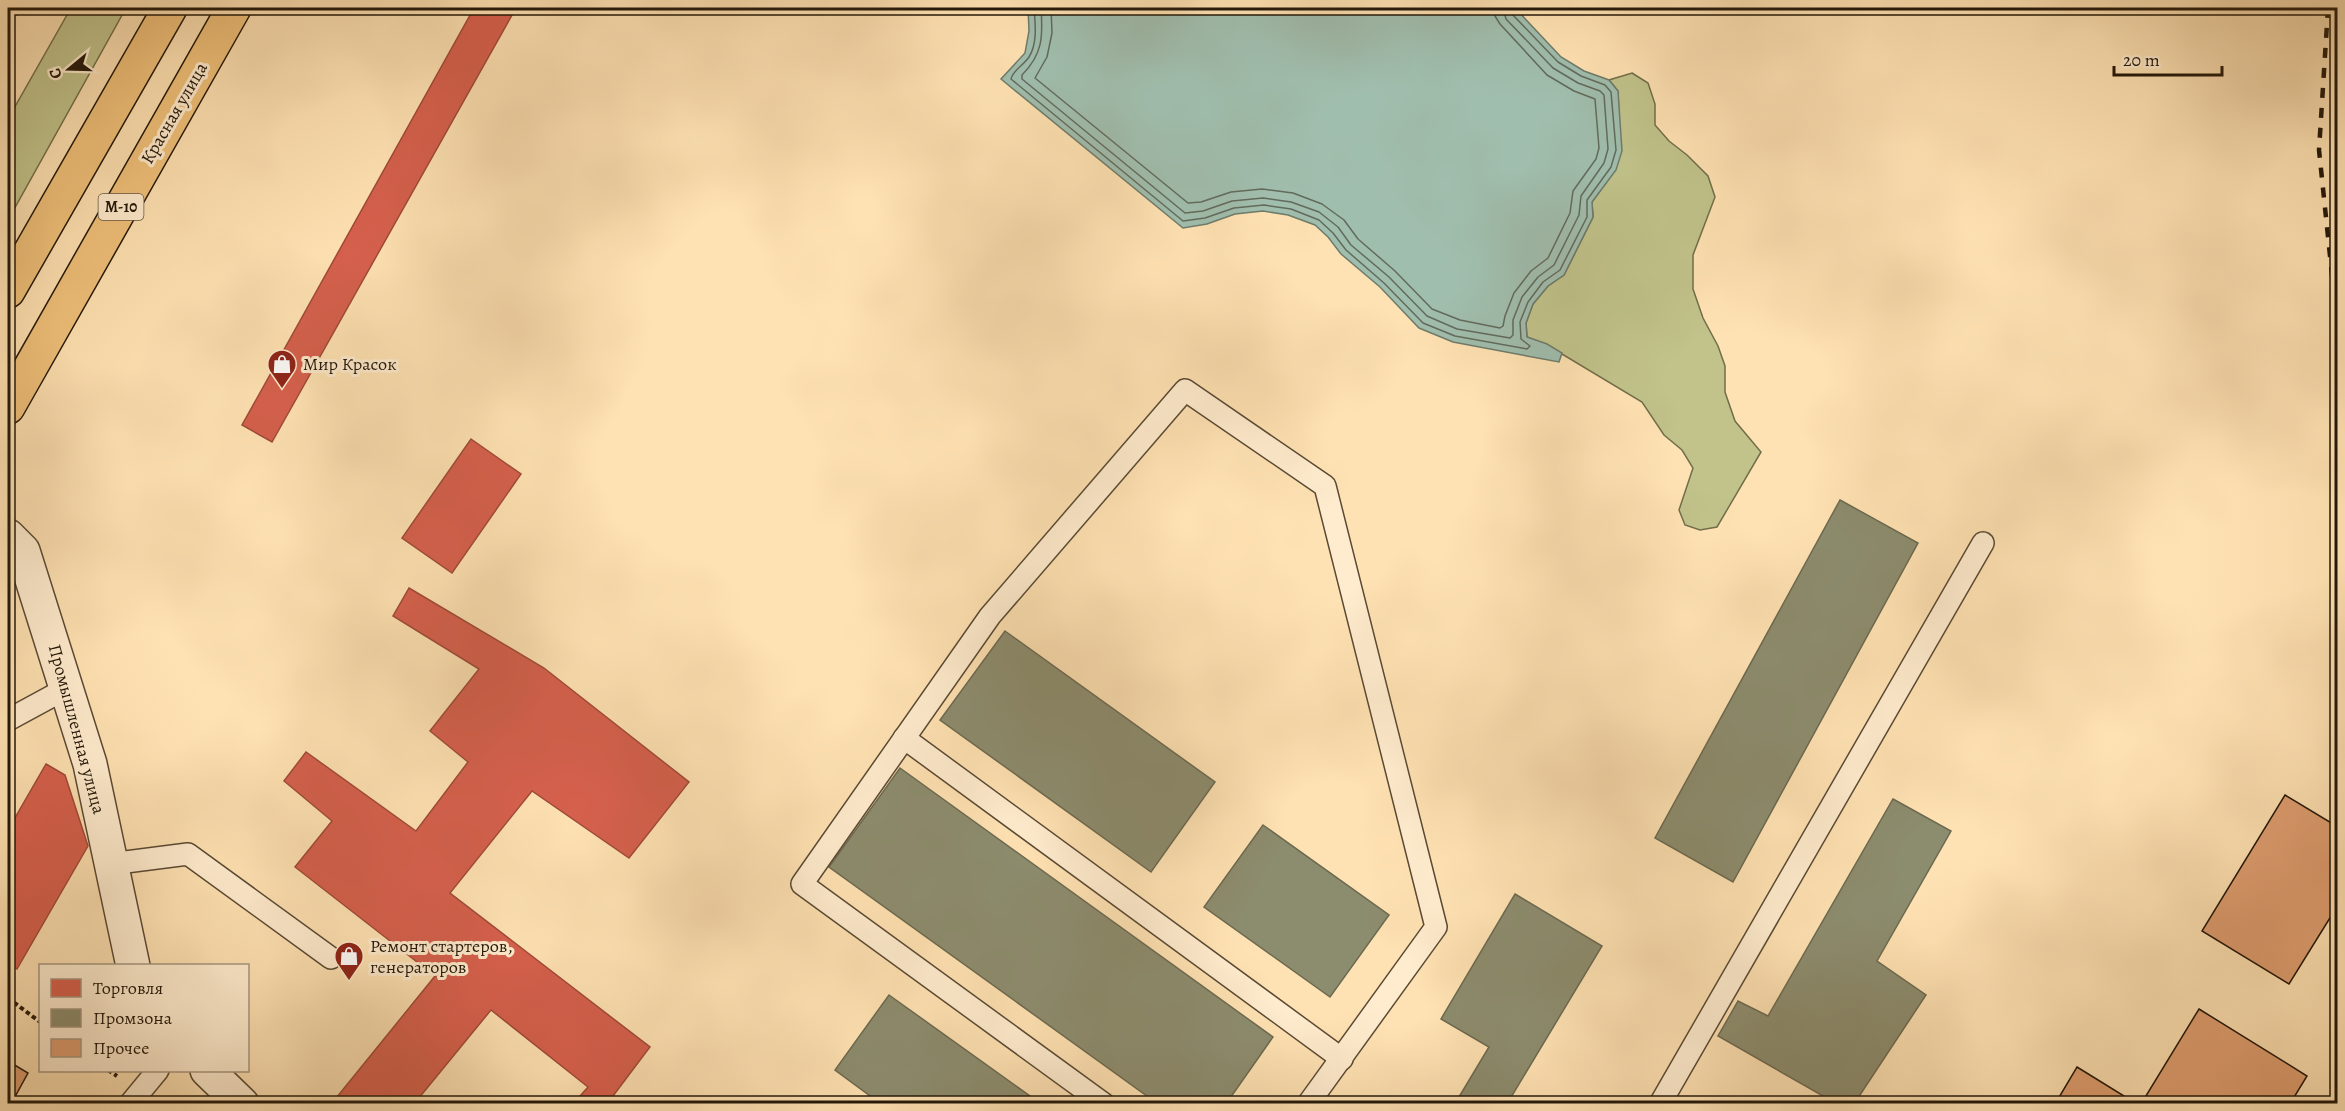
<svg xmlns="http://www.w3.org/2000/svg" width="2345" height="1111" viewBox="0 0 2345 1111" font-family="Alegreya,serif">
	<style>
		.green { fill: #c1c38b; stroke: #726e4a; stroke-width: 1.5 }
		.water { fill: #a0beae; stroke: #6e7c6c; stroke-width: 1.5 }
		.shops { fill: #d6604d; stroke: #a04a39; stroke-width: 1.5 }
		.industry { fill: #8c8c6e; stroke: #6c6950; stroke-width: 1.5 }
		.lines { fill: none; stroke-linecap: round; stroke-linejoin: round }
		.shore { stroke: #626b5c; stroke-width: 1.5 }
		.building { fill: #de9e70; stroke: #23180a; stroke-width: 1.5 }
		.lane-casing { stroke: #5a4a34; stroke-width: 24 }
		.street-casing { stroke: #5a4a34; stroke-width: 36 }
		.highway-casing { stroke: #23180a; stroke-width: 36 }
		.path { stroke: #23180a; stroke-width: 4; stroke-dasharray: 4.5 3; stroke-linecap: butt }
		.lane { stroke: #ffecce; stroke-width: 21 }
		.street { stroke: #ffecce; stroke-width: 33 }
		.highway { stroke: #f0c17a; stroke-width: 33 }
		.rail { stroke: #23180a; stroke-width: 4.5; stroke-dasharray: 10 10; stroke-linecap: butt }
		.labels { text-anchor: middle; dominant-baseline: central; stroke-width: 6; stroke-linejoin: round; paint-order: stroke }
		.shield { fill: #ffecce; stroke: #655845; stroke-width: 1.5 }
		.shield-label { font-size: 16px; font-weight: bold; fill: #23180a }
		.street-label { font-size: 18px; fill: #23180a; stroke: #ffecce }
		.poi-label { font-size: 18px; fill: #23180a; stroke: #ffecce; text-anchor: start }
	</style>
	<rect width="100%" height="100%" fill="#ffe2b3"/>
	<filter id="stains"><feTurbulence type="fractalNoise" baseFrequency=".00333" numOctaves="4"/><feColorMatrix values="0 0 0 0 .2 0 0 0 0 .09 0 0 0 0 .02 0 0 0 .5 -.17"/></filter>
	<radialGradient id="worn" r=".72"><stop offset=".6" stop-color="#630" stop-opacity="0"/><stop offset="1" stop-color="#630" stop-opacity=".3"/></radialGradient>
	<!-- green -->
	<g class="green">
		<polygon points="71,8 126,8 8,220 8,119"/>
		<polygon points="1632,73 1648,83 1655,104 1655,125 1669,141 1687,155 1708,176 1715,197 1693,255 1693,289 1703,318 1718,346 1725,366 1725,392 1735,421 1761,452 1717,527 1700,530 1685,525 1679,510 1693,468 1682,450 1664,435 1642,402 1547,345 1527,337 1526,323 1533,304 1548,286 1564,275 1593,217 1592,202 1616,169 1619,119 1618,91 1609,80"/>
	</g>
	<!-- water -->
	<polygon class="water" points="1028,8 1515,8 1561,57 1584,71 1609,80 1618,91 1622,151 1616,170 1592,202 1593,217 1564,275 1548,286 1533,304 1526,323 1527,337 1547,344 1562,353 1559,362 1453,342 1419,328 1380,287 1341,254 1328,237 1315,225 1288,215 1263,211 1235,214 1207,224 1183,228 1001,79 1025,53 1029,31"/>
	<!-- shops -->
	<g class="shops">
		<polygon points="474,8 516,8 272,442 242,425"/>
		<polygon points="471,439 521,474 452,573 402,538"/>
		<polygon points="409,588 544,668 689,782 629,858 532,791 450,893 650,1047 607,1104 573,1104 588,1087 491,1010 414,1104 345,1104 337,1097 435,976 295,867 332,821 284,781 306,752 416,831 468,762 430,731 479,669 393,616"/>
		<polygon points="46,764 65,775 88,846 17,969 8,963 8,830"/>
	</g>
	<!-- industry -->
	<g class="industry">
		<polygon points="1840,500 1918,543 1733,882 1655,838"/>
		<polygon points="1005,631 1215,782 1151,872 940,720"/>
		<polygon points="900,768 1273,1037 1226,1104 1158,1104 829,867"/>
		<polygon points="1893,799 1951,831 1877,961 1926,995 1854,1104 1837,1104 1718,1036 1738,1001 1768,1016"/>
		<polygon points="1263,825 1389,915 1330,997 1204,907"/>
		<polygon points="1515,894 1602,946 1507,1104 1458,1104 1456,1102 1489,1047 1441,1019"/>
		<polygon points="889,995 1037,1101 1035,1104 881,1104 835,1070"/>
	</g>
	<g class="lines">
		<!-- shore -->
		<g class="shore">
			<path d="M1034,8C1035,22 1038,43 1029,57C1024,65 1013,70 1011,79L1183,221L1205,218L1234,208L1264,205L1291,209L1319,220L1333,233L1346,250L1384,283L1423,323L1455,336L1527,349L1530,346L1521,339L1520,322L1528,302L1543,282L1560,270L1587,217V200L1611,167L1616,150L1611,92L1605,85L1581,76L1558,62L1512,14L1511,8"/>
			<path d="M1041,8C1043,36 1043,54 1022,75V79L1185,213L1203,211L1232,201L1263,198L1291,202L1319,212L1338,227L1351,245L1389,277L1427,316L1457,329L1510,338L1513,335V320L1522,297L1538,277L1554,265L1579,215L1581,196L1604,163L1608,149L1604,95L1600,91L1578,83L1553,68L1506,19L1503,8"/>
			<polyline points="1051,8 1052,33 1047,57 1035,78 1188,203 1201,202 1231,192 1262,189 1293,193 1322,204 1344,220 1358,239 1395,271 1432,309 1460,320 1500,328 1503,326 1505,316 1514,293 1531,271 1548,258 1570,213 1573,191 1596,159 1599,148 1595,99 1574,91 1547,75 1500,24 1495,16 1494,8"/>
		</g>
	</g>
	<!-- building -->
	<g class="building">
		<polygon points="2285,795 2338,827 2338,905 2289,984 2202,931"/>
		<polygon points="2199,1009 2307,1076 2290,1104 2141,1104"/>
		<polygon points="8,1061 28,1073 11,1104 8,1104"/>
		<polygon points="2077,1067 2137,1104 2055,1104"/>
	</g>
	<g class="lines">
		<!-- lane casing -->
		<g class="lane-casing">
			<g id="lane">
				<polyline points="8,720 67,688"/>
				<polyline points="904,738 1342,1059"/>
				<polyline points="110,864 188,854 331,958"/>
				<polyline points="130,1104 158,1070"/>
				<polyline points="1104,1104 802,884 990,616 1185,390 1325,486 1436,927 1308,1104"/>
				<polyline points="1660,1104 1983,543"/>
			</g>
		</g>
		<!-- street casing -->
		<g class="street-casing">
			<g id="street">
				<polyline points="8,536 23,551 90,764 133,966"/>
				<polyline points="207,1070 242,1104"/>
			</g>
		</g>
		<!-- highway casing -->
		<g class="highway-casing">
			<g id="highway">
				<polyline points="8,291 170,8"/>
				<polyline points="8,407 234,8"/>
			</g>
		</g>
		<!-- path -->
		<g class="path">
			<polyline points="8,28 19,8"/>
			<polyline points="8,998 40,1022"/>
			<polyline points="108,1070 117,1076"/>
		</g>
		<!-- lane -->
		<use href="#lane" class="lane"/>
		<!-- street -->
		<use href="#street" class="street"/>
		<!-- highway -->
		<use href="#highway" class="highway"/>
		<!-- rail -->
		<polyline class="rail" points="2328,8 2319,150 2338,333"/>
	</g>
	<!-- icons -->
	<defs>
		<g id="shop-pin" transform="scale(1.5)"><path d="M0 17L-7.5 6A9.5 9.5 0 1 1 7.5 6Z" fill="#8f2418" stroke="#ffecce"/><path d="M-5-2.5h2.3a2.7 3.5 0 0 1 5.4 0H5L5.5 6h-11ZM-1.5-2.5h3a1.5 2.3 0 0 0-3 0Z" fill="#fff"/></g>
	</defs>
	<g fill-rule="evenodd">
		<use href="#shop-pin" x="282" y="364"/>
		<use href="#shop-pin" x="349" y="956"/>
	</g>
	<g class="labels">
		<!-- shield labels -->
		<rect class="shield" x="98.5" y="194" width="45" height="26" rx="4.5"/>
		<g class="shield-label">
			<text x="121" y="207">М-10</text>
		</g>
		<!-- street labels -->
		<g class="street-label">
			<text transform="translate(174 113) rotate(-60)">Красная улица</text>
			<text transform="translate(77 729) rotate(75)">Промышленная улица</text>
		</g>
		<!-- poi labels -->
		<g class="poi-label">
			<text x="303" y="364">Мир Красок</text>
			<text x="370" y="946">Ремонт стартеров,<tspan x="370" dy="21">генераторов</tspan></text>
		</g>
	</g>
	<!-- margin -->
	<rect width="2345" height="1111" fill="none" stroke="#ffe2b3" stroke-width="30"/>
	<rect x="9" y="9" width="2327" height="1093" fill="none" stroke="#23180a" stroke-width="3"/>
	<rect x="15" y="15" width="2315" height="1081" fill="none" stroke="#23180a" stroke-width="1.5"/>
	<!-- legend -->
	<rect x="39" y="964" width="210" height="108" fill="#ffecce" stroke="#a79780" stroke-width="1.5"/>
	<rect x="51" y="979" width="30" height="18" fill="#d6604d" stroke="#a79780" stroke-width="1.5"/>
	<text x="93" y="994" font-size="18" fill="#23180a">Торговля</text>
	<rect x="51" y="1009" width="30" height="18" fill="#8c8c6e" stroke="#a79780" stroke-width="1.5"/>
	<text x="93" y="1024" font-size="18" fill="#23180a">Промзона</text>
	<rect x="51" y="1039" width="30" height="18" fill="#de9e70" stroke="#a79780" stroke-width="1.5"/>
	<text x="93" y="1054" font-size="18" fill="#23180a">Прочее</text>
	<!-- north arrow -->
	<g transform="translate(69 69) rotate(251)" stroke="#ffecce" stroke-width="4.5" paint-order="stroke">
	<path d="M0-4.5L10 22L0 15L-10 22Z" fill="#23180a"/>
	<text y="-9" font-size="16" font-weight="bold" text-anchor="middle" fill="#23180a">С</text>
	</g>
	<!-- scale -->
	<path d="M2114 66v9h108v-9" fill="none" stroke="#23180a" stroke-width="3"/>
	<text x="2123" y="66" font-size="18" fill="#23180a" stroke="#ffecce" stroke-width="4.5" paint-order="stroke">20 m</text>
	<rect width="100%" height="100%" filter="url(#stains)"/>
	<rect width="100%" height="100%" fill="url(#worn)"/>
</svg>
